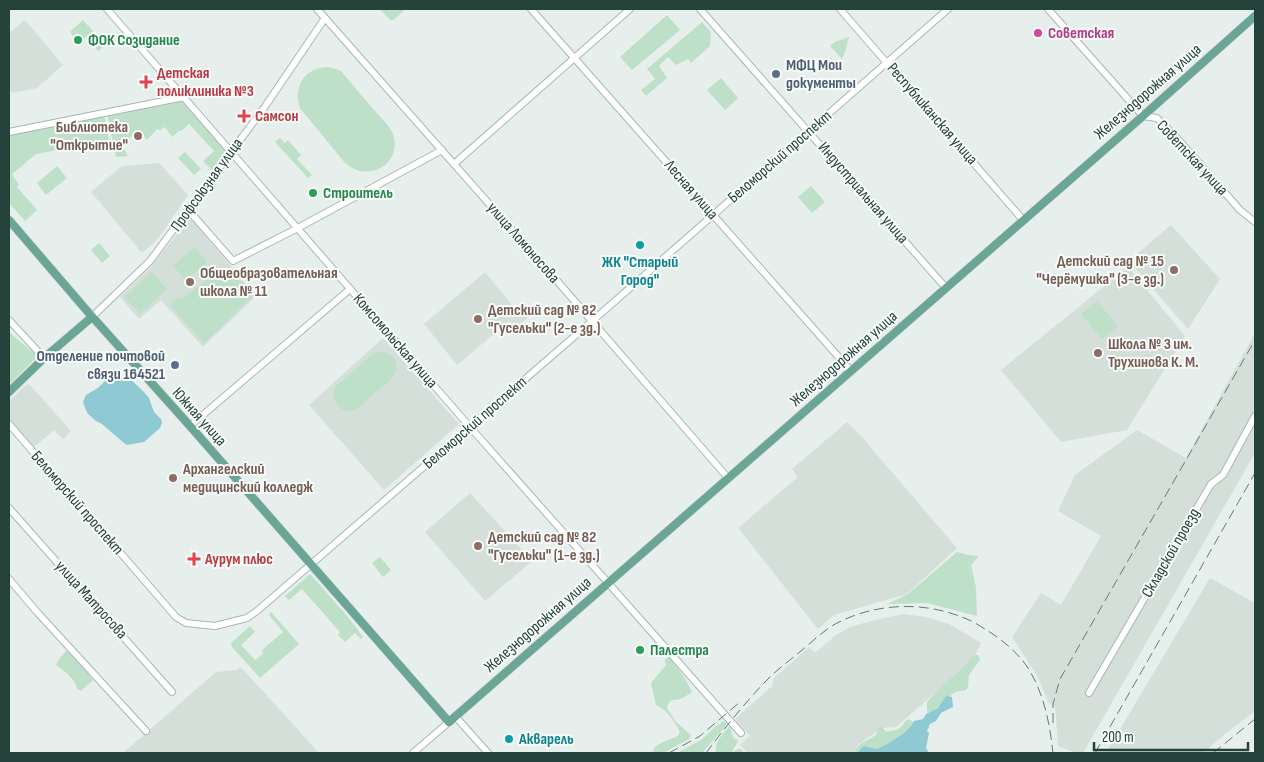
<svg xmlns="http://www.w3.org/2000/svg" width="1264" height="762" viewBox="0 0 1264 762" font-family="'Sofia Sans Condensed',sans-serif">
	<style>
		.built { fill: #d4dfda }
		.green { fill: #bfe0c8 }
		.water { fill: #8ec9d4 }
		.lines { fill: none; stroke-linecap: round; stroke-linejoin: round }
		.minor-casing { stroke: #a8b8b2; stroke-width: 8 }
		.major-casing { stroke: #c2cac8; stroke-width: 9 }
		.minor { stroke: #fff; stroke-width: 6 }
		.major { stroke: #6aa596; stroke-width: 8 }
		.rail { stroke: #5f7d75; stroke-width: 1; stroke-dasharray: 10 5; stroke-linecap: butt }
		.hotel-dot { fill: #d1479c; stroke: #f7fbf9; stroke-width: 2 }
		.leisure-dot { fill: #2e9e5b; stroke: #f7fbf9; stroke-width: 2 }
		.service-dot { fill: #5c6f8a; stroke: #f7fbf9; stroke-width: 2 }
		.health-dot { fill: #e0444e; stroke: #f7fbf9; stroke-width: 2 }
		.education-dot { fill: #8d6e63; stroke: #f7fbf9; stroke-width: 2 }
		.culture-dot { fill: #0f9aa8; stroke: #f7fbf9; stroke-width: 2 }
		.labels { text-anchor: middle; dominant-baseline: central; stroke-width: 4; stroke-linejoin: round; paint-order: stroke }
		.hotel-label { font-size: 16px; font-weight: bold; fill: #b23c85; stroke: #f7fbf9; text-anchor: start }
		.leisure-label { font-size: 16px; font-weight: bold; fill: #27864d; stroke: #f7fbf9; text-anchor: start }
		.service-label { font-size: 16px; font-weight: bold; fill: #4e5e75; stroke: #f7fbf9; text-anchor: start }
		.health-label { font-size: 16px; font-weight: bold; fill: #be3a42; stroke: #f7fbf9; text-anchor: start }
		.street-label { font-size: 16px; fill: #24423a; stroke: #f7fbf9 }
		.education-label { font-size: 16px; font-weight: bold; fill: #785e54; stroke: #f7fbf9; text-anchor: start }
		.culture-label { font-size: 16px; font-weight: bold; fill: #0d838f; stroke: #f7fbf9 }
	</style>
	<rect width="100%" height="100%" fill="#e6efeb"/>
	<!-- built -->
	<g class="built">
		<polygon points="25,20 63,65 37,88 12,93 9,89 9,33"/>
		<polygon points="159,163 188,195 157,240 142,253 91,192 122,166"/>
		<polygon points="190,218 256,296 203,347 161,300 139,319 120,297 150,268"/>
		<polygon points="1171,225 1220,279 1188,329 1129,261"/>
		<polygon points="1128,267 1185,336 1127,430 1061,442 1001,370"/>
		<polygon points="485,272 517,311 522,307 530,316 520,324 508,322 457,365 424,324"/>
		<polygon points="1255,333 1255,453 1083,753 1076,753 1058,746 1055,706 1049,703 1036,674 1012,637 1041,593 1061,605 1101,536 1058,511 1075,475 1137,430 1186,458"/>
		<polygon points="383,338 459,424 384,490 309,405"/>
		<polygon points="27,384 31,386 71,431 63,439 54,430 34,447 9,419 9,401"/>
		<polygon points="847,422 861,436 957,548 907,594 834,615 818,629 738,528 798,477 792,469"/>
		<polygon points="470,493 532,561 485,601 425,532"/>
		<polygon points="1210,578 1255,603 1255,711 1226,733 1203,753 1106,753"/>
		<polygon points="903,614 926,617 949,624 981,643 970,666 946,688 943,686 896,727 881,728 858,745 853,753 748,753 740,745 750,736 735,719 772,686 774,678 809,647 815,653 836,635 850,627 871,621"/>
		<polygon points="241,667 319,753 123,753 216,672 237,670"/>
	</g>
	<!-- green -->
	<g class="green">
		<path d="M380,9H406C400,13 399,17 391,21Z"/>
		<polygon points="667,15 680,30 632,70 620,57"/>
		<polygon points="83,20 105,45 98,51 86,37 82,39 77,33 73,36 70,32"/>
		<polygon points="702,22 711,32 710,46 691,63 688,59 676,65 668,57 659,66 667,78 646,96 641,90 655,79 647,69"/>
		<path d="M849,37C847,43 845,54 842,59L830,46L835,42Z"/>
		<path d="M327,67L333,68L341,71C353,85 364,99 376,112C382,119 390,126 393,134C403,163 369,184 345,163L300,108C293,87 304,68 327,67Z"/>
		<polygon points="721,78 738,98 725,110 707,90"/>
		<polygon points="183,99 228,152 215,173 203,161 214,151 189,124 181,131 179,131 172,137 165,127 160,130 157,129 147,140 142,133 133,135 126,142 126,144 123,147 128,156 116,157 107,114"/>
		<polygon points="104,114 109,140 36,154 12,174 19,185 17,187 37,210 25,221 9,203 9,134"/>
		<polygon points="280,138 285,143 288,140 301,155 297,159 312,175 308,178 275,142"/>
		<polygon points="185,152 201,169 194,175 178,158"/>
		<polygon points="57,166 67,178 46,195 37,183"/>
		<polygon points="811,186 825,202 812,213 798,197"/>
		<polygon points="99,243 110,256 102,263 91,250"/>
		<polygon points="195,247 207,262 186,280 173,266"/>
		<polygon points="229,268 253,296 204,343 170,305 178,297 182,299 205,281"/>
		<polygon points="152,272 167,289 140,314 124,297"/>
		<polygon points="1097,301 1118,326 1102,339 1081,314"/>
		<polygon points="9,332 36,355 36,358 9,385"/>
		<path d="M383,352C390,354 395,356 396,364C399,378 384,385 374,393C368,399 358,411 349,411C340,412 336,404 333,396L335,387L369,357L374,353Z"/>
		<polygon points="957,552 969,555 979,556 971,565 976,587 977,616 927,603 887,604 908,594"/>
		<polygon points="380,557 391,570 383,577 372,563"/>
		<polygon points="310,574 348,617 363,637 361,639 355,633 345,642 338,635 340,632 302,589 289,600 285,596"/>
		<polygon points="271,612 299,644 260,678 232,647 231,643 250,626 255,632 241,645 255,660 263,654 262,650 283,632 269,615"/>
		<path d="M66,651L71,653L93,680L81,691L77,689C75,678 65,672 56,665L59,659Z"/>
		<path d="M975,655H978L980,660L969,675L968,687L966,690L955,692L950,696H948C942,703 937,711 927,713V702L939,689L968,663L969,659Z"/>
		<path d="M667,658H669C676,665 688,682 692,692C689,694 685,697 680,699C673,701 669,698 667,708L676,722L691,735L689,739L667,751L662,753H653L654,748L659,744L678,736L680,732C674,720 668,711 656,705L651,683L666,665L665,661Z"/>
		<path d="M909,719L914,723L913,725L900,737L877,749H874L868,746L861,748L858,753H853C860,742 865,742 876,735L879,727H882L886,732C890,731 898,730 901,727C905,723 904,721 909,719Z"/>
		<polygon points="723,721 725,722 726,724 725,727 702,753 677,753 701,740 714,728"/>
		<path d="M729,727H730L733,737L738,741L732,752H733L738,749H741L743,752L742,753H716C714,743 722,734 729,727Z"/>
	</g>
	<!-- water -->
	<g class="water">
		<polygon points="115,375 128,377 144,392 149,398 154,412 161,419 162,423 160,428 144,442 127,445 124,443 102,424 96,421 88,414 85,408 83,402 86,395 98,388 106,380"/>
		<path d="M946,696H948L952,697L953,707L941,713L936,721L930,724L927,731L929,733L926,748L929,753H858L861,748L865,746L877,749C888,744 910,732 914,721L923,719L926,714L938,708Z"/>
	</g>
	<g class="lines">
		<!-- minor casing -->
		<g class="minor-casing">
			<g id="minor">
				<polyline points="107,9 470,427 741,733"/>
				<polyline points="317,9 552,275 728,478"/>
				<polyline points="531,9 851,371"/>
				<polyline points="700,9 946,288"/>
				<polyline points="840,9 1023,220"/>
				<polyline points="1048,9 1143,116 1157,118 1175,136 1240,210 1255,222"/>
				<polyline points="9,132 184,97"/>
				<polyline points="454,164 630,9"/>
				<polyline points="190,212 233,261 294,230 442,150"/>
				<polyline points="92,317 150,261 264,108 325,18"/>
				<polyline points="9,320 44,358"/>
				<polyline points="9,424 176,617 186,623 215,626 247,618 257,611 598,316 948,9"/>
				<polyline points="190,426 350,289"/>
				<polyline points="9,508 172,692"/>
				<polyline points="9,579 37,612 146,731"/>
				<polyline points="1089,693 1211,484 1223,475 1255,416"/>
				<polyline points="455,716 488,753"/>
				<polyline points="413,753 449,722"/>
			</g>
		</g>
		<!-- major casing -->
		<g class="major-casing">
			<g id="major">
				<polyline points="9,220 88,312 190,426 449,722 1143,116 1255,16"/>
				<polyline points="9,392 44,358 92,317"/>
			</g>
		</g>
		<!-- minor -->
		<use href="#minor" class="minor"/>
		<!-- major -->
		<use href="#major" class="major"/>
		<!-- rail -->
		<g class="rail">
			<polyline points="1053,723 1053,704 1060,679 1255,340"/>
			<polyline points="669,753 700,736 740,702"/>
			<path d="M706,753C724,729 743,705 764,683C775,671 789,661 801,651C813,641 824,630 837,623C878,602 927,601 969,620C974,622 980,626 985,629C1003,640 1021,655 1031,673C1045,698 1050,726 1053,753"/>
			<polyline points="1095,753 1255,473"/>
			<polyline points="1213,753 1255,719"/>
		</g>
	</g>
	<!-- markers -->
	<circle class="hotel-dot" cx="1038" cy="33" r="5"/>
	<g class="leisure-dot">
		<circle cx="78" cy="40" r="5"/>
		<circle cx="313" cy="193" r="5"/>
		<circle cx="640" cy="650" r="5"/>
	</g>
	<g class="service-dot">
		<circle cx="776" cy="74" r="5"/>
		<circle cx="175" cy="365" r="5"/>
	</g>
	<g class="health-dot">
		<path d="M143.5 74.5h5v5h5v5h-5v5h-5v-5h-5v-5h5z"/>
		<path d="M241.5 108.5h5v5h5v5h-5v5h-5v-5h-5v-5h5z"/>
		<path d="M191.5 551.5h5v5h5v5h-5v5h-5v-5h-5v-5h5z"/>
	</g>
	<g class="education-dot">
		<circle cx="138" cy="136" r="5"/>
		<circle cx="1174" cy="270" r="5"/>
		<circle cx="190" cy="282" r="5"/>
		<circle cx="478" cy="319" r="5"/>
		<circle cx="1098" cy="353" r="5"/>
		<circle cx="173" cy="478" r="5"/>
		<circle cx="478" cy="546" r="5"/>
	</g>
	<g class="culture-dot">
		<circle cx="640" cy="245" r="5"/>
		<circle cx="509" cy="739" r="5"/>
	</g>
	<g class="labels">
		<!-- hotel labels -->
		<g class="hotel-label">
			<text x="1048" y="33">Советская</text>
		</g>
		<!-- leisure labels -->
		<g class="leisure-label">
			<text x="88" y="40">ФОК Созидание</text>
			<text x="323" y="193">Строитель</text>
			<text x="650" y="650">Палестра</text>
		</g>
		<!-- service labels -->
		<g class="service-label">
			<text x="786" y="65">МФЦ Мои<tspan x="786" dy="18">документы</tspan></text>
			<text x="165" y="356" text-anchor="end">Отделение почтовой<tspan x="165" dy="18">связи 164521</tspan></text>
		</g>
		<!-- health labels -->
		<g class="health-label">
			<text x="157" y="73">Детская<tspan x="157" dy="18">поликлиника №3</tspan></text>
			<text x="255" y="116">Самсон</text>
			<text x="205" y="559">Аурум плюс</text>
		</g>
		<!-- street labels -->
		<g class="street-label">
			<text transform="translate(1148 92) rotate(-41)">Железнодорожная улица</text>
			<text transform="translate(932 114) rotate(49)">Республиканская улица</text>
			<text transform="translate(780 157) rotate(-41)">Беломорский проспект</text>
			<text transform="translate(1192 158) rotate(47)">Советская улица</text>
			<text transform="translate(207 185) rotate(-54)">Профсоюзная улица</text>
			<text transform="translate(691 190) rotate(49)">Лесная улица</text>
			<text transform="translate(863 193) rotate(49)">Индустриальная улица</text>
			<text transform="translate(523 243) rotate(49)">улица Ломоносова</text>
			<text transform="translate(395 341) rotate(49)">Комсомольская улица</text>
			<text transform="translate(844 359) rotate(-41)">Железнодорожная улица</text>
			<text transform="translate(199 417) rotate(48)">Южная улица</text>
			<text transform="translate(475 423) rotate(-41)">Беломорский проспект</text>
			<text transform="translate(77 503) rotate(49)">Беломорский проспект</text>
			<text transform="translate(1171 553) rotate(-60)">Складской проезд</text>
			<text transform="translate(91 600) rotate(48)">улица Матросова</text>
			<text transform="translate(538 625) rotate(-41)">Железнодорожная улица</text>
		</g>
		<!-- education labels -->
		<g class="education-label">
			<text x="128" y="127" text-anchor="end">Библиотека<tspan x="128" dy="18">"Открытие"</tspan></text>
			<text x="1164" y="261" text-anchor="end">Детский сад № 15<tspan x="1164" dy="18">"Черёмушка" (3-е зд.)</tspan></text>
			<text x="200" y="273">Общеобразовательная<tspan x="200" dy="18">школа № 11</tspan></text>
			<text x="488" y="310">Детский сад № 82<tspan x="488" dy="18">"Гусельки" (2-е зд.)</tspan></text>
			<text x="1108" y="344">Школа № 3 им.<tspan x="1108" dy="18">Трухинова К. М.</tspan></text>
			<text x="183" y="469">Архангелский<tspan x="183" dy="18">медицинский колледж</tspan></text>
			<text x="488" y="537">Детский сад № 82<tspan x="488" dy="18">"Гусельки" (1-е зд.)</tspan></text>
		</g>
		<!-- culture labels -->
		<g class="culture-label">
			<text x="640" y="262">ЖК "Старый<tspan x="640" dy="18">Город"</tspan></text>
			<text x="519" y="739" text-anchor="start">Акварель</text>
		</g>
	</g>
	<!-- border -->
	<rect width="1264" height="762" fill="none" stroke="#24423a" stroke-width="20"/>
	<!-- scale -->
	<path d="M1094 742v8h154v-8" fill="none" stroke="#24423a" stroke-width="2.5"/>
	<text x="1102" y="742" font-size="15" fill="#24423a" stroke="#f7fbf9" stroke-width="4" paint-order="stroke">200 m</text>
</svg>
